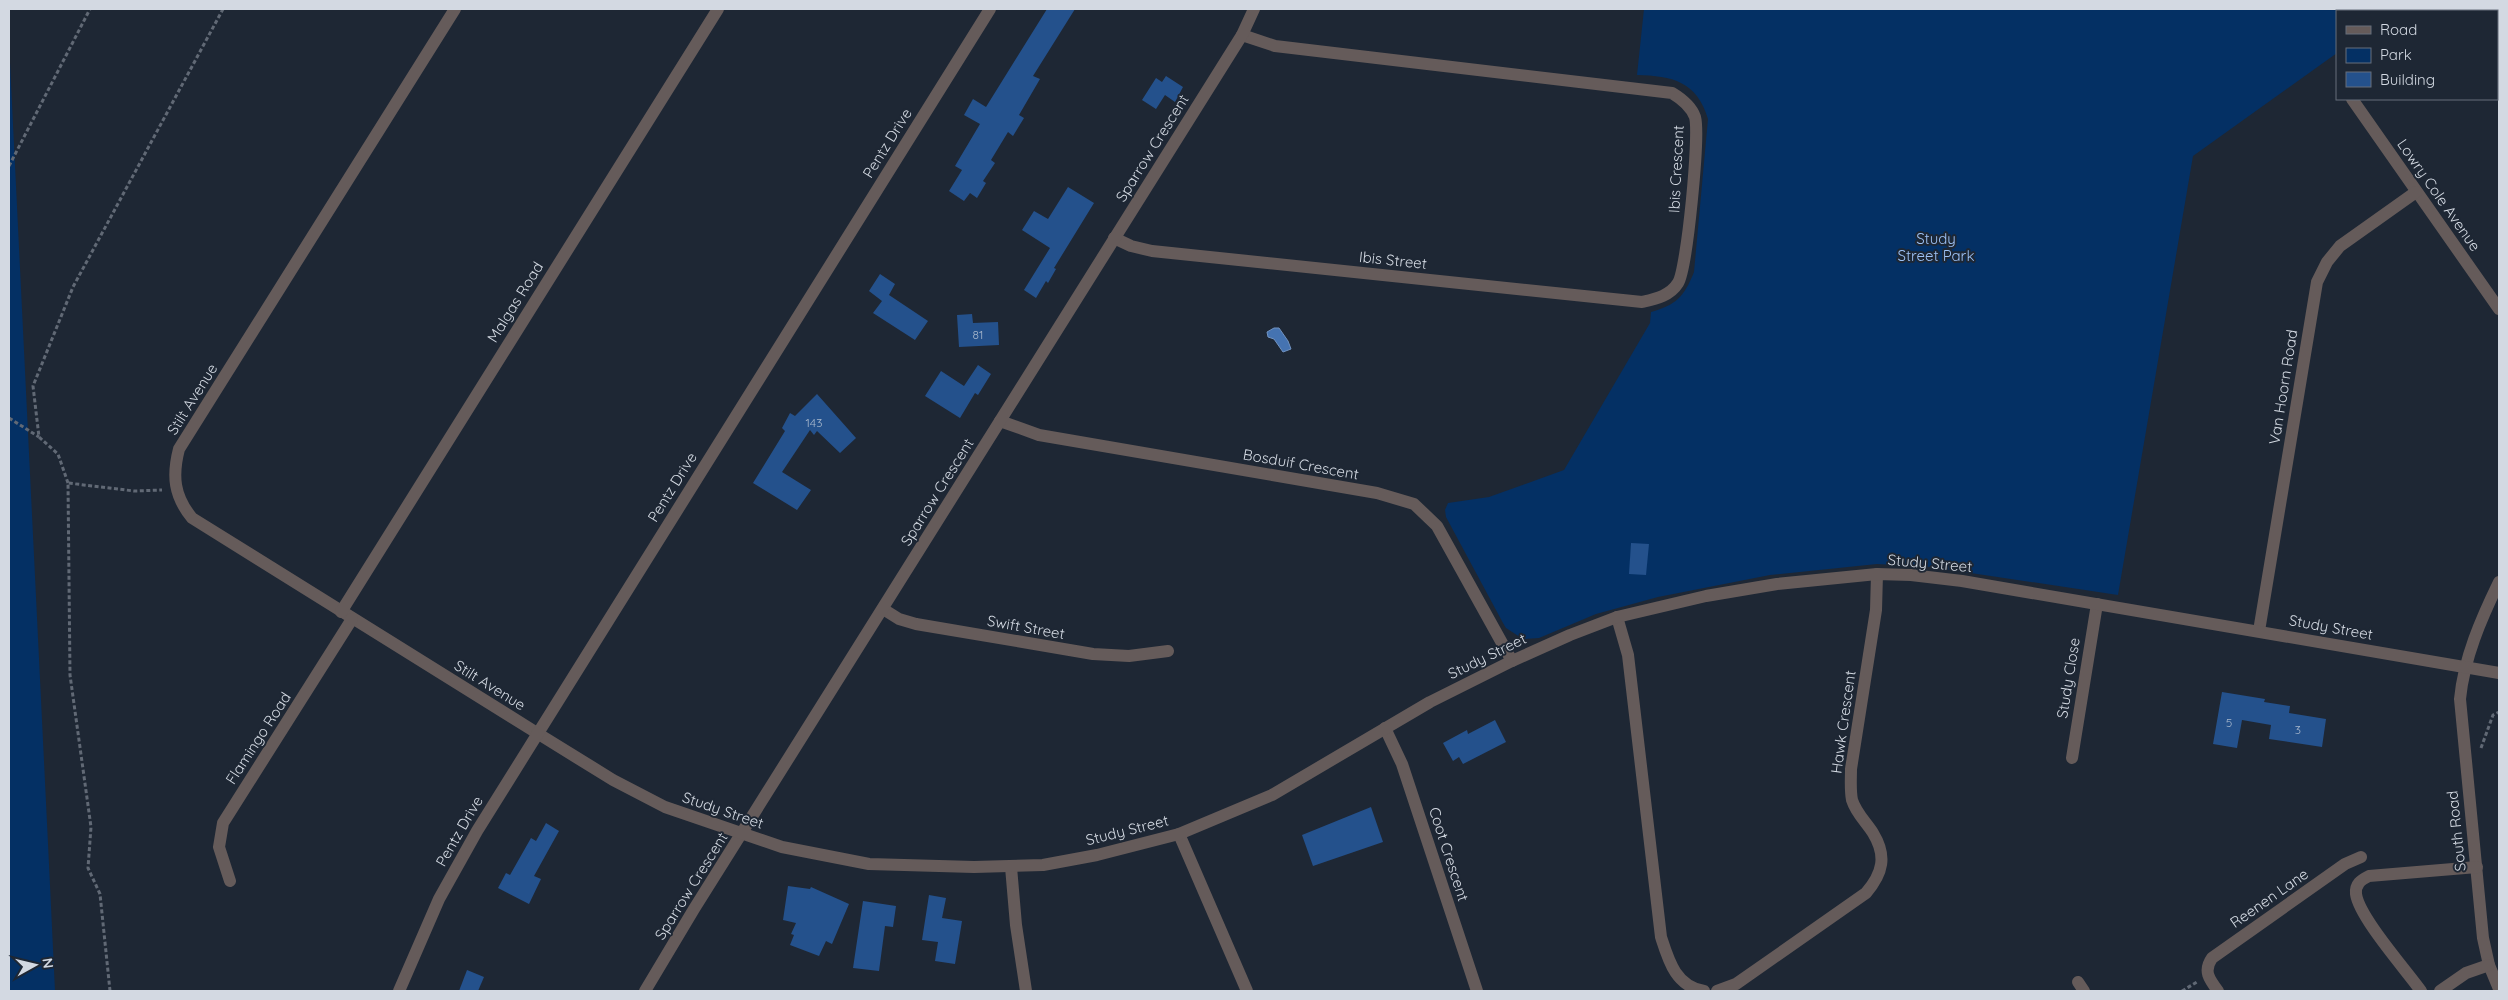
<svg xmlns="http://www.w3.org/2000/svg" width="2508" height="1000" viewBox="0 0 2508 1000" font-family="Quicksand,sans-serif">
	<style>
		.green { fill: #043064 }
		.water { fill: #4573b1; stroke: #7092c0 }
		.building { fill: #24518c }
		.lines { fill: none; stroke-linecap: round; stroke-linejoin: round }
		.path { stroke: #616975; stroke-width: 3; stroke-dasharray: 4 2.5; stroke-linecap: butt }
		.minor { stroke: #655b5a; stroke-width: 12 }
		.tertiary { stroke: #655b5a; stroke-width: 12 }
		.labels { text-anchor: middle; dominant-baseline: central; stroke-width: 4; stroke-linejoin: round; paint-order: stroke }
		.number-label { font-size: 12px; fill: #a7b7cc }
		.street-label { font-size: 15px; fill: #d3d9e2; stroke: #1e2734 }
		.park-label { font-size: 15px; fill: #9ec3f7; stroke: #1e2734 }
	</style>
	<rect width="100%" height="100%" fill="#1e2734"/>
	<!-- green -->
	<g class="green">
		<path d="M1644,9H2398L2395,11H2337V53L2193,156L2118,595L1931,567L1877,564L1770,575L1658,597L1596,614L1539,638L1523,639L1506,628L1503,623L1446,517L1445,510L1448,503L1489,497L1564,470L1650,323L1651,312C1676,305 1684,297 1694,272L1708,119C1697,81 1672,76 1637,75Z"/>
		<polygon points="9,42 49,864 55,991 9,991"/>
	</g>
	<!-- water -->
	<polygon class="water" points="1274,328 1279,328 1288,341 1291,349 1283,352 1274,339 1268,337 1267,332"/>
	<!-- building -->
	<g class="building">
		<polygon points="1047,9 1075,9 1033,76 1040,79 1019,115 1024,118 1013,136 1008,132 991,160 995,163 983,181 986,183 977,198 970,193 964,201 949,191 962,170 955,166 980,124 964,115 973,99 986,107"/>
		<polygon points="1166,76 1183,87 1175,102 1165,95 1156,109 1142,100 1156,78 1162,82"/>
		<polygon points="1068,187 1094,203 1054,268 1056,269 1048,283 1046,281 1036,298 1024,290 1050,248 1022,230 1034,211 1048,219"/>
		<polygon points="880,274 895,284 889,295 928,321 915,340 873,313 882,301 869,291"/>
		<polygon points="972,314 973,323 998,322 999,345 959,347 957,315"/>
		<polygon points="978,365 991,374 978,395 975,393 960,418 925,396 941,371 964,386"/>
		<polygon points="817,394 856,438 840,453 817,431 814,435 810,430 782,472 811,490 797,510 753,483 785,431 782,428 790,413 795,416"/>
		<polygon points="1631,543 1649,544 1646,575 1629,574"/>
		<polygon points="2222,692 2265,699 2264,702 2290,706 2289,713 2326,719 2322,747 2269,739 2271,725 2242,720 2237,748 2213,744"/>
		<polygon points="1495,720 1506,742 1463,764 1459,757 1453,761 1443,743 1467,730 1468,734"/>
		<polygon points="1371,807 1383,842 1313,866 1302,835"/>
		<polygon points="546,823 559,831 534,876 541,879 529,904 498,888 506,873 510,875 531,838 536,841"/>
		<polygon points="788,886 810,889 811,887 849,904 832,944 826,941 819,956 790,945 794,935 791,934 796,923 783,920"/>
		<polygon points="929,895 946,898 942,918 962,921 955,964 935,961 938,942 922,940"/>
		<polygon points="863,901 896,906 893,927 885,926 879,971 853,968"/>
		<polygon points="467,970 484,977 478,991 459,991"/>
	</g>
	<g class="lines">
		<!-- path -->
		<g class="path">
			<polyline points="9,166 90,9"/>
			<polyline points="9,418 39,437"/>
			<polyline points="68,483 58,454 39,437 33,386 73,287 223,9"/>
			<polyline points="2481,748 2493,715 2499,712"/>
			<polyline points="110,991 100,894 88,868 91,827 70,675 68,483 134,491 162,490"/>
			<polyline points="2182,991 2197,982"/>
		</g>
		<!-- minor -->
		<g class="minor">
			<path d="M455,9L179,449C172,476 174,496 192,518L537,733"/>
			<polyline points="2352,99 2499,309"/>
			<path d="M1114,238L1131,246L1152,251L1642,302C1655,299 1670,296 1678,283C1687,269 1700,135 1695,117C1691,106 1682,99 1672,93L1275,46L1242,35"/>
			<polyline points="1000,421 1039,435 1377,493 1414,504 1437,526 1512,661"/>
			<path d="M2499,582C2481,619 2464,658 2460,699L2483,938L2489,965L2499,989"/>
			<polyline points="883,609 899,619 916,624 1093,654 1129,656 1168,651"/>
			<polyline points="341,612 718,9"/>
			<path d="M1617,617L1628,655L1661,937C1669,962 1676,986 1704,991"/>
			<polyline points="2259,631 2317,282 2327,262 2340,246 2416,192"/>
			<polyline points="1385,728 1402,764 1477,991"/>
			<polyline points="2072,758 2097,604"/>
			<polyline points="1179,834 1247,991"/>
			<polyline points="1011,867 1016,925 1026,991"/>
			<polyline points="230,881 219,847 223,823 352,619"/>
			<polyline points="2078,982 2084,991"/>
			<polyline points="645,991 694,909 1242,35 1254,9"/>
			<path d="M1717,991L1736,984L1866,893C1883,873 1887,856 1873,833C1866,822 1856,813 1852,800C1850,790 1851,779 1851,769L1876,610L1877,574"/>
			<path d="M2218,991C2209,979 2203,971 2212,958L2345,864L2361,857"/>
			<path d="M2421,991C2406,970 2359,917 2356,894C2355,884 2361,880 2369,876L2477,867"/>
			<polyline points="2440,991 2466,973 2489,965"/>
		</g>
		<!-- tertiary -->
		<g class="tertiary">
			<polyline points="537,733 613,780 665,807 782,847 869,864 974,867 1043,865 1097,855 1179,834 1272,795 1430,702 1512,661 1570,635 1617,617 1706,596 1777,584 1877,574 1911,575 1962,581 2499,673"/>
			<polyline points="399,991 439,899 477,831 990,9"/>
		</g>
	</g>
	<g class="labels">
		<!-- number labels -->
		<g class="number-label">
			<text x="978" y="334">81</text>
			<text x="814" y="422">143</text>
			<text x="2229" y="722">5</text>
			<text x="2298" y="729">3</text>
		</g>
		<!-- street labels -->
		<g class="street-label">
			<text transform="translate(887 143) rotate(-58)">Pentz Drive</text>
			<text transform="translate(1152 148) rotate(-58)">Sparrow Crescent</text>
			<text transform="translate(1676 169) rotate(-87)">Ibis Crescent</text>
			<text transform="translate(2439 195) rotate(55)">Lowry Cole Avenue</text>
			<text transform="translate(1393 260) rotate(6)">Ibis Street</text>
			<text transform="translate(515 302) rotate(-58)">Malgas Road</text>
			<text transform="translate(2283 387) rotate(-81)">Van Hoorn Road</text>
			<text transform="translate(192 399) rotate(-58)">Stilt Avenue</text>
			<text transform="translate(1301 464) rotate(10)">Bosduif Crescent</text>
			<text transform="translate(672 487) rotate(-58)">Pentz Drive</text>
			<text transform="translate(937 492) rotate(-58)">Sparrow Crescent</text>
			<text transform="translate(1930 563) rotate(5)">Study Street</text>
			<text transform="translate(1026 627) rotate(10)">Swift Street</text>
			<text transform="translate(2331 627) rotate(10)">Study Street</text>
			<text transform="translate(1487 656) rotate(-26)">Study Street</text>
			<text transform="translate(2068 678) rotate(-81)">Study Close</text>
			<text transform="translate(490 685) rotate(32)">Stilt Avenue</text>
			<text transform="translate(1843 722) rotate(-82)">Hawk Crescent</text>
			<text transform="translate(258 738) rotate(-57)">Flamingo Road</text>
			<text transform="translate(723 810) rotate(19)">Study Street</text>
			<text transform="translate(1127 830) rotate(-14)">Study Street</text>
			<text transform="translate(459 831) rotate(-60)">Pentz Drive</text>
			<text transform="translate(2456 831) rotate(-96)">South Road</text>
			<text transform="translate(1449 854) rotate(72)">Coot Crescent</text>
			<text transform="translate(691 886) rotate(-58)">Sparrow Crescent</text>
			<text transform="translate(2269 898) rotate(-35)">Reenen Lane</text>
		</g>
		<!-- park labels -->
		<g class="park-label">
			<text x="1936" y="238">Study<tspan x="1936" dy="17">Street Park</tspan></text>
		</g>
	</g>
	<!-- border -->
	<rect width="2508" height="1000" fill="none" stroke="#d3d9e2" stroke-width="20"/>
	<!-- legend -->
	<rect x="2336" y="10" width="162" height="90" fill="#1e2734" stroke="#666e7a"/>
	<rect x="2346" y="26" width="25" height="8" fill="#655b5a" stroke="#666e7a"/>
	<text x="2380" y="35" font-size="15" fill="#d3d9e2">Road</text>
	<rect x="2346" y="48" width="25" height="15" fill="#043064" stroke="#666e7a"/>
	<text x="2380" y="60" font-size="15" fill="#d3d9e2">Park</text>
	<rect x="2346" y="72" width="25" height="15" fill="#24518c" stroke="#666e7a"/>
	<text x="2380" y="85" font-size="15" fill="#d3d9e2">Building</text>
	<!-- north arrow -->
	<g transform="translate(35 965) rotate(82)" stroke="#1e2734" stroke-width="4" paint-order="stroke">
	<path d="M0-4L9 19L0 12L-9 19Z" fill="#d3d9e2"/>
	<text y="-8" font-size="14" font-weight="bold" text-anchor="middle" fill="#d3d9e2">N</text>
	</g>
</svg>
